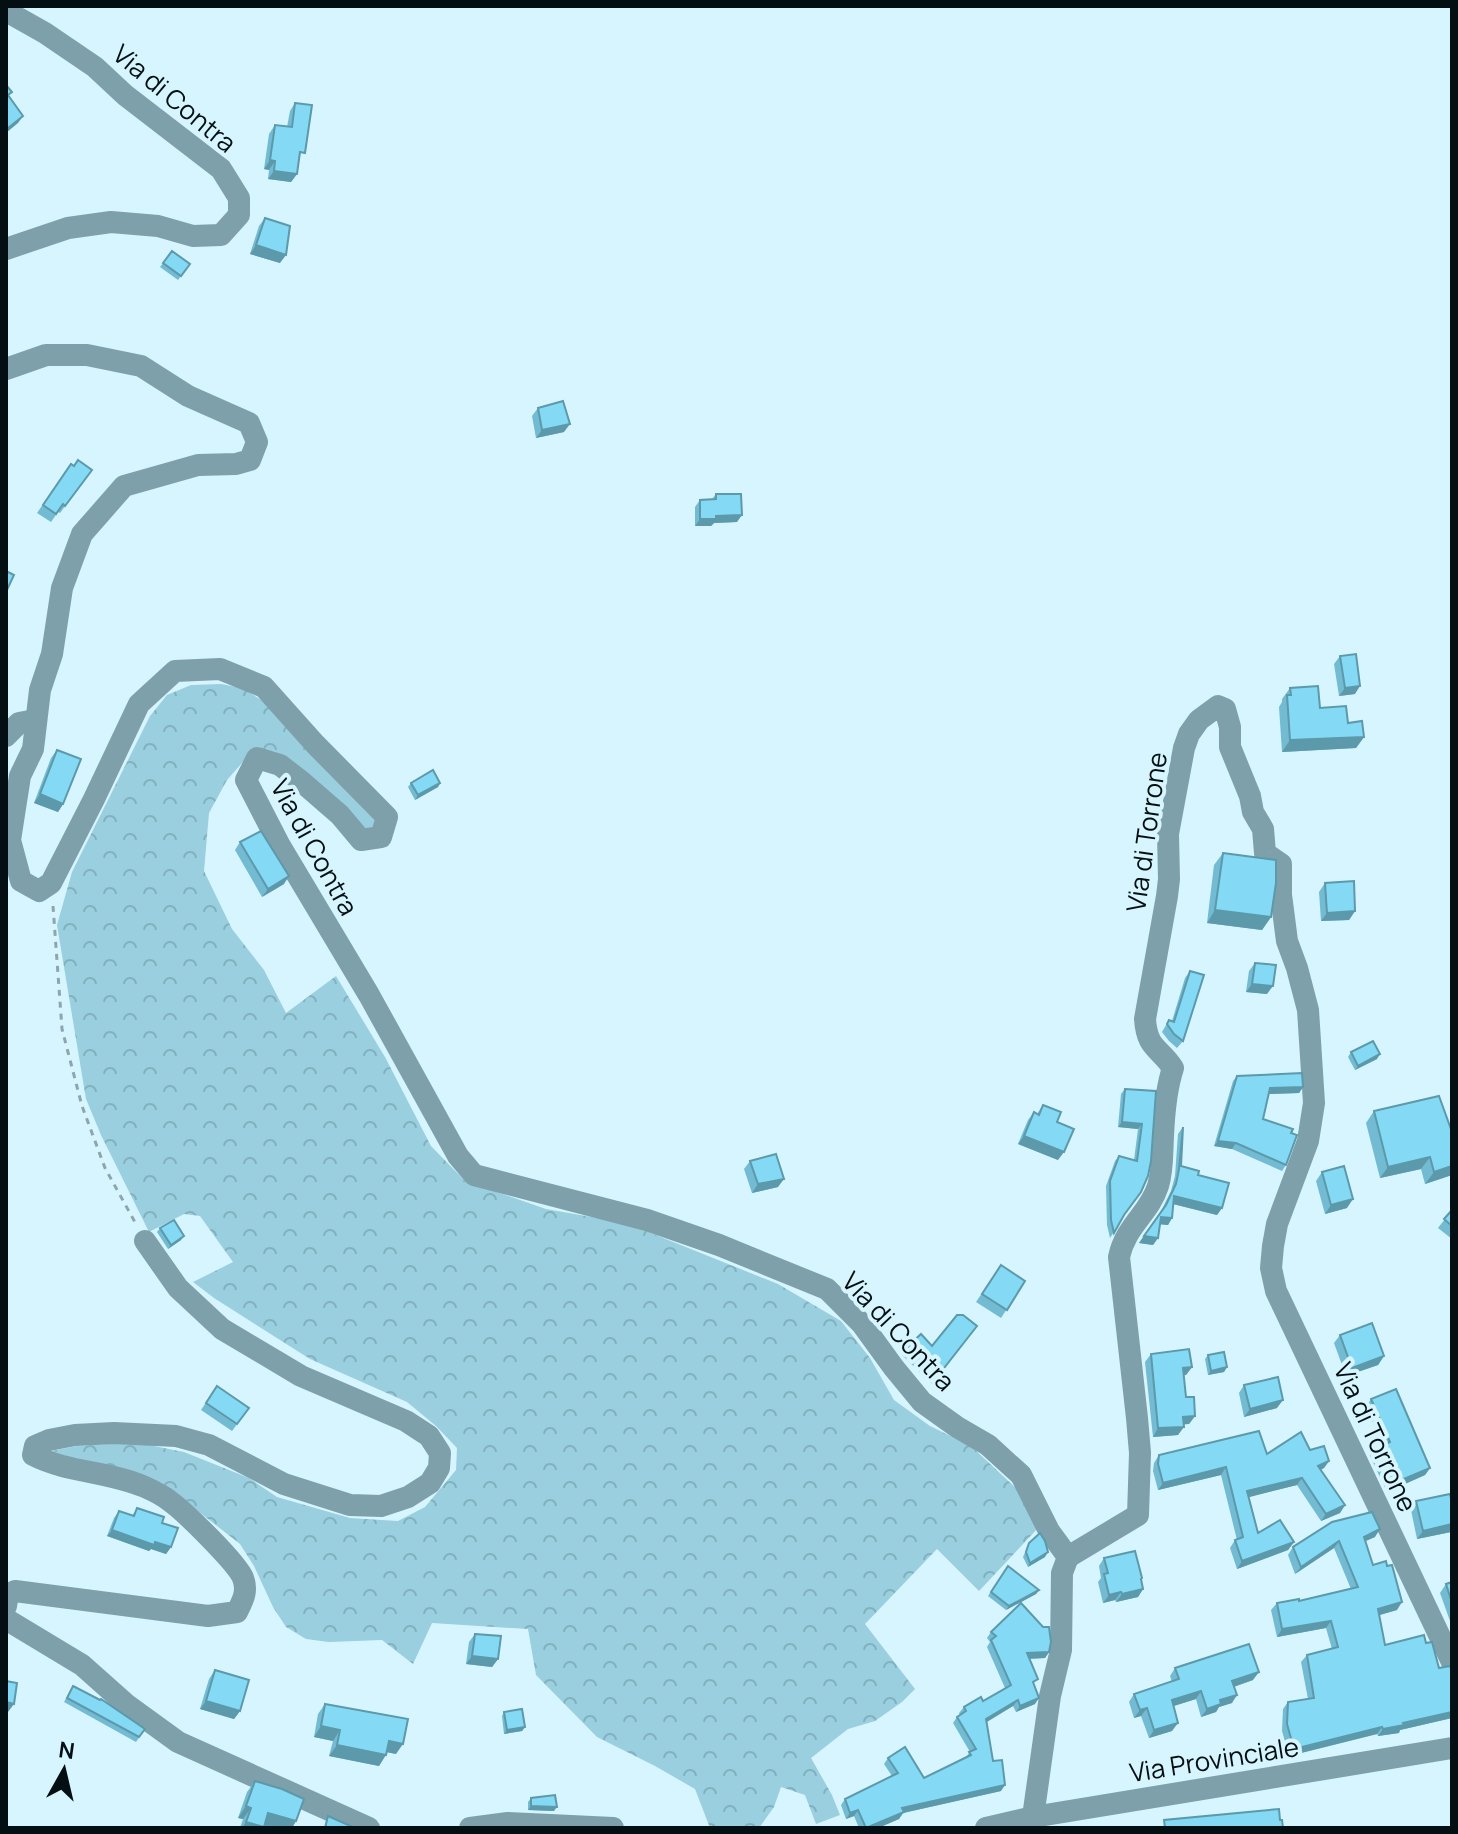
<svg xmlns="http://www.w3.org/2000/svg" width="1458" height="1834" viewBox="0 0 1458 1834" font-family="Manrope,sans-serif">
	<style>
		.forest { fill: url(#forest-crowns) }
		.lines { fill: none; stroke-linecap: round; stroke-linejoin: round }
		.path { stroke: #8da5ac; stroke-width: 3; stroke-dasharray: 6 6; stroke-linecap: butt }
		.minor { stroke: #7ea0ab; stroke-width: 22 }
		.wall { fill: #72bbd2 }
		.shaded-wall { fill: #5c99ab }
		.building { fill: #84daf4; stroke: #5c99ab; stroke-width: 2 }
		.labels { text-anchor: middle; dominant-baseline: central; stroke-width: 8; stroke-linejoin: round; paint-order: stroke }
		.street-label { font-size: 26px; fill: #030f12; stroke: #d7f5fe }
	</style>
	<defs>
		<pattern id="forest-crowns" width="20" height="18" patternUnits="userSpaceOnUse" patternTransform="scale(2)"><rect width="20" height="18" fill="#99cfdf"/><path d="M2 6a3 3 0 1 1 6 0M12 15a3 3 0 1 1 6 0" fill="none" stroke="#82b1be"/></pattern>
	</defs>
	<rect width="100%" height="100%" fill="#d7f5fe"/>
	<!-- forest -->
	<polygon class="forest" points="221,684 242,688 268,704 379,822 375,833 362,834 249,755 227,780 209,813 204,871 232,929 264,970 286,1013 336,976 385,1057 431,1146 465,1181 546,1209 626,1223 778,1284 841,1321 870,1358 894,1400 930,1426 971,1446 1020,1492 1039,1527 979,1591 937,1549 865,1624 915,1689 902,1702 875,1721 848,1729 811,1758 832,1795 840,1815 816,1824 805,1795 781,1787 774,1807 759,1828 710,1828 695,1789 655,1766 597,1737 536,1675 528,1629 432,1623 413,1664 382,1640 329,1642 306,1639 286,1627 273,1607 254,1566 240,1544 162,1483 136,1473 65,1460 51,1451 77,1446 122,1443 149,1445 184,1452 249,1478 277,1497 350,1518 398,1521 425,1507 456,1470 457,1448 436,1426 407,1402 310,1359 214,1298 193,1282 233,1262 200,1216 184,1214 149,1232 101,1135 86,1099 57,925 72,872 150,716 167,695 191,685"/>
	<g class="lines">
		<!-- path -->
		<polyline class="path" points="53,906 62,1029 82,1106 105,1168 136,1224"/>
		<!-- minor -->
		<g class="minor">
			<polyline points="6,11 45,33 95,67 125,95 221,169 239,198 239,215 221,235 193,236 158,226 111,222 68,228 6,249"/>
			<polyline points="6,369 46,355 87,355 141,366 188,396 249,423 257,442 250,460 236,464 198,465 124,486 82,534 62,588 52,654 40,690 33,749 20,776 10,840 21,881 39,891 51,883 94,799 139,704 175,671 220,669 264,687 315,744 387,817 381,837 361,840 340,815 302,782 280,765 257,758 246,780 280,846 369,995 458,1156 474,1175 647,1220 719,1245 827,1289 862,1324 894,1368 922,1402 957,1427 988,1445 1021,1475 1049,1531 1068,1557 1062,1573 1061,1650 1050,1696 1033,1817"/>
			<polyline points="6,736 19,723 35,720"/>
			<path d="M1068,1557L1138,1515L1140,1453L1137,1418L1119,1257C1126,1225 1149,1214 1158,1186C1163,1170 1162,1153 1163,1136C1164,1114 1166,1089 1173,1068C1159,1047 1147,1049 1145,1019L1167,896L1169,879L1168,834L1184,748L1189,734L1199,720L1218,706L1225,709L1230,727V747L1250,796L1253,812L1263,829L1265,853L1281,864V895L1287,941L1297,968L1308,1010L1314,1103L1308,1141L1277,1224L1273,1246L1271,1268L1276,1291L1452,1662"/>
			<path d="M6,1606L8,1594L15,1591L208,1616L237,1612C243,1600 248,1591 243,1578C237,1563 186,1513 171,1502C164,1496 154,1491 145,1487C109,1471 68,1473 33,1455L35,1446L49,1440L75,1435L114,1433L176,1436L209,1445L284,1484L350,1505L381,1506L408,1497L430,1483L439,1468L440,1453L429,1436L406,1421L301,1376L222,1329L178,1288L145,1241"/>
			<polyline points="6,1618 9,1621 82,1665 127,1705 178,1742 369,1828"/>
			<polyline points="470,1828 508,1823 613,1828"/>
			<polyline points="986,1828 1033,1817 1452,1748"/>
		</g>
	</g>
	<!-- wall -->
	<g class="wall">
		<polygon points="295,103 299,161 297,174 291,182 268,179 269,170 264,169 269,134 275,125 287,127 290,111"/>
		<polygon points="265,218 280,263 250,254 259,226"/>
		<polygon points="172,251 190,264 178,280 160,267"/>
		<polygon points="538,408 564,432 536,438 532,416"/>
		<polygon points="71,464 74,466 92,470 60,513 58,512 51,522 37,513"/>
		<polygon points="716,494 737,522 714,523 711,526 695,526 695,507 700,500 712,499"/>
		<polygon points="1340,656 1355,694 1339,696 1334,664"/>
		<polygon points="1290,688 1320,708 1348,723 1364,737 1356,748 1282,752 1279,707 1282,702 1282,699"/>
		<polygon points="57,750 63,804 58,812 34,803 51,758"/>
		<polygon points="411,783 440,783 438,787 415,800 408,787"/>
		<polygon points="240,842 284,884 262,897 235,850"/>
		<polygon points="1223,853 1271,917 1262,930 1207,923 1214,865"/>
		<polygon points="1325,883 1355,911 1349,920 1321,921 1319,892"/>
		<polygon points="1255,963 1267,994 1246,992 1249,971"/>
		<polygon points="1190,971 1183,1041 1177,1048 1169,1041 1162,1032 1169,1020 1172,1021 1185,978"/>
		<polygon points="1351,1052 1377,1059 1355,1070 1348,1057"/>
		<polygon points="1237,1076 1303,1087 1299,1093 1269,1094 1263,1119 1286,1165 1282,1171 1232,1149 1214,1146 1233,1081"/>
		<polygon points="1125,1089 1156,1091 1124,1216 1110,1238 1107,1225 1106,1186 1115,1161 1119,1156 1134,1160 1138,1129 1118,1127 1121,1094"/>
		<polygon points="1043,1105 1057,1122 1058,1160 1018,1144 1028,1120 1034,1112 1037,1114"/>
		<polygon points="1374,1111 1452,1166 1452,1175 1425,1184 1421,1169 1380,1178 1366,1123"/>
		<polygon points="1183,1127 1181,1166 1198,1175 1222,1208 1217,1215 1173,1204 1172,1218 1168,1225 1160,1224 1158,1238 1153,1245 1139,1243 1161,1211 1171,1191 1175,1176 1178,1134"/>
		<polygon points="750,1161 778,1187 752,1193 744,1169"/>
		<polygon points="1322,1172 1347,1208 1325,1214 1316,1181"/>
		<polygon points="1452,1210 1452,1239 1438,1228"/>
		<polygon points="160,1228 181,1240 168,1249 157,1232"/>
		<polygon points="1001,1265 1025,1281 1001,1318 976,1302"/>
		<polygon points="971,1334 932,1384 902,1355 907,1347 932,1346"/>
		<polygon points="1340,1335 1384,1356 1378,1365 1346,1376 1334,1343"/>
		<polygon points="1151,1354 1192,1367 1186,1375 1183,1375 1186,1397 1195,1416 1189,1424 1184,1424 1178,1435 1153,1437 1145,1362"/>
		<polygon points="1208,1355 1227,1367 1224,1372 1208,1375 1205,1359"/>
		<polygon points="1244,1385 1277,1408 1244,1417 1239,1393"/>
		<polygon points="217,1386 249,1408 232,1431 201,1410"/>
		<polygon points="1371,1399 1430,1468 1425,1475 1387,1492 1370,1456 1375,1449 1383,1445 1366,1407"/>
		<polygon points="1310,1450 1329,1461 1324,1468 1321,1470 1345,1505 1340,1513 1321,1521 1297,1485 1248,1497 1258,1533 1294,1542 1288,1550 1237,1569 1230,1548 1235,1540 1237,1540 1221,1475 1158,1490 1153,1471 1154,1463 1159,1455 1267,1454"/>
		<polygon points="1416,1501 1451,1532 1417,1539 1411,1510"/>
		<polygon points="137,1508 162,1523 171,1547 166,1554 151,1549 149,1551 107,1536 114,1518 119,1511 132,1516"/>
		<polygon points="1375,1537 1365,1541 1373,1565 1397,1610 1379,1615 1385,1645 1426,1643 1439,1668 1452,1672 1452,1718 1400,1730 1399,1733 1378,1736 1377,1734 1289,1756 1282,1731 1283,1709 1288,1702 1308,1699 1301,1662 1307,1655 1332,1649 1326,1628 1277,1637 1271,1610 1277,1603 1299,1601 1351,1589 1334,1548 1295,1574 1288,1555 1293,1547"/>
		<polygon points="1029,1543 1045,1557 1028,1567 1023,1557"/>
		<polygon points="1104,1558 1141,1580 1143,1589 1138,1597 1116,1602 1115,1600 1103,1603 1098,1582 1101,1578 1099,1566"/>
		<polygon points="1008,1566 1039,1590 1036,1594 1006,1610 988,1596"/>
		<polygon points="1452,1582 1452,1621 1450,1621 1440,1593 1446,1584"/>
		<polygon points="991,1632 1049,1652 1045,1658 1029,1659 1034,1685 1035,1704 1016,1712 1013,1706 986,1722 993,1761 1001,1791 903,1813 899,1819 878,1828 859,1828 854,1816 846,1819 841,1805 845,1799 892,1776 884,1764 888,1758 924,1778 965,1758 970,1752 953,1723 957,1717 960,1715 959,1713 964,1707 983,1701 1005,1688 987,1647 990,1642 987,1638"/>
		<polygon points="475,1634 498,1659 492,1667 466,1664 469,1642"/>
		<polygon points="1175,1668 1253,1680 1234,1687 1232,1703 1219,1707 1216,1712 1201,1717 1196,1699 1174,1706 1172,1731 1149,1738 1141,1716 1134,1718 1129,1702 1134,1694 1172,1682 1170,1676"/>
		<polygon points="215,1670 240,1711 234,1719 200,1709 209,1679"/>
		<polygon points="73,1686 145,1729 136,1742 64,1702"/>
		<polygon points="325,1704 396,1754 387,1752 379,1766 329,1756 333,1741 314,1737 318,1714"/>
		<polygon points="504,1712 525,1727 522,1731 504,1734 502,1716"/>
		<polygon points="255,1781 296,1821 292,1828 273,1828 265,1826 264,1828 240,1828 243,1819 238,1818 247,1792"/>
		<polygon points="531,1798 554,1811 528,1810 528,1802"/>
	</g>
	<!-- shaded-wall -->
	<g class="shaded-wall">
		<polygon points="23,116 18,123 6,133 8,128"/>
		<polygon points="270,160 275,161 269,170 264,169"/>
		<polygon points="274,171 297,174 291,182 268,179"/>
		<polygon points="256,245 286,255 280,263 250,254"/>
		<polygon points="570,424 564,432 536,438 542,430"/>
		<polygon points="742,515 737,522 714,523 711,526 695,526 700,519 716,516"/>
		<polygon points="1360,686 1355,694 1339,696 1345,688"/>
		<polygon points="1364,737 1356,748 1282,752 1290,740"/>
		<polygon points="440,783 438,787 415,800 418,795"/>
		<polygon points="40,794 63,804 58,812 34,803"/>
		<polygon points="289,876 284,884 262,897 268,889"/>
		<polygon points="1215,910 1271,917 1262,930 1207,923"/>
		<polygon points="1355,911 1349,920 1321,921 1327,913"/>
		<polygon points="1252,984 1273,986 1267,994 1246,992"/>
		<polygon points="1380,1054 1377,1059 1355,1070 1358,1066"/>
		<polygon points="1303,1087 1299,1093 1266,1094 1270,1088"/>
		<polygon points="1122,1122 1142,1124 1138,1129 1118,1127"/>
		<polygon points="1024,1136 1064,1152 1058,1160 1018,1144"/>
		<polygon points="1218,1141 1236,1143 1232,1149 1214,1146"/>
		<polygon points="1430,1157 1421,1169 1380,1178 1388,1167"/>
		<polygon points="1452,1166 1452,1175 1425,1184 1434,1172"/>
		<polygon points="784,1179 778,1187 752,1193 758,1184"/>
		<polygon points="1174,1196 1222,1208 1217,1215 1169,1203"/>
		<polygon points="1353,1199 1347,1208 1325,1214 1331,1205"/>
		<polygon points="1161,1217 1172,1218 1168,1225 1156,1224"/>
		<polygon points="184,1236 181,1240 168,1249 171,1245"/>
		<polygon points="1144,1236 1158,1238 1153,1245 1139,1243"/>
		<polygon points="1384,1356 1378,1365 1346,1376 1352,1368"/>
		<polygon points="1192,1367 1186,1375 1177,1376 1183,1368"/>
		<polygon points="1227,1367 1224,1372 1208,1375 1211,1371"/>
		<polygon points="1283,1400 1277,1408 1244,1417 1250,1409"/>
		<polygon points="1195,1416 1189,1424 1178,1425 1183,1417"/>
		<polygon points="1184,1427 1178,1435 1153,1437 1158,1428"/>
		<polygon points="1329,1461 1324,1468 1313,1473 1318,1466"/>
		<polygon points="1226,1467 1221,1475 1158,1490 1163,1483"/>
		<polygon points="1430,1468 1425,1475 1387,1492 1392,1484"/>
		<polygon points="1302,1478 1297,1485 1242,1499 1247,1491"/>
		<polygon points="1345,1505 1340,1513 1321,1521 1326,1514"/>
		<polygon points="1452,1524 1452,1530 1451,1532 1417,1539 1423,1531"/>
		<polygon points="1380,1529 1375,1537 1359,1544 1364,1537"/>
		<polygon points="112,1530 155,1542 171,1547 166,1554 151,1549 149,1551 107,1536"/>
		<polygon points="1339,1541 1334,1548 1295,1574 1301,1567"/>
		<polygon points="1294,1542 1288,1550 1237,1569 1242,1561"/>
		<polygon points="1048,1552 1045,1557 1028,1567 1030,1563"/>
		<polygon points="1143,1589 1138,1597 1116,1602 1122,1594"/>
		<polygon points="1039,1590 1036,1594 1006,1610 1009,1606"/>
		<polygon points="1121,1592 1115,1600 1103,1603 1109,1595"/>
		<polygon points="1402,1602 1397,1610 1373,1617 1378,1609"/>
		<polygon points="1331,1621 1326,1628 1277,1637 1282,1629"/>
		<polygon points="1049,1652 1045,1658 1022,1659 1027,1653"/>
		<polygon points="472,1656 498,1659 492,1667 466,1664"/>
		<polygon points="1259,1672 1253,1680 1227,1689 1232,1681"/>
		<polygon points="1201,1691 1196,1699 1167,1708 1172,1700"/>
		<polygon points="1237,1695 1232,1703 1219,1707 1216,1712 1201,1717 1207,1709 1220,1700"/>
		<polygon points="1039,1698 1035,1704 1016,1712 1020,1706"/>
		<polygon points="1018,1700 1013,1706 982,1725 986,1719"/>
		<polygon points="206,1701 240,1711 234,1719 200,1709"/>
		<polygon points="6,1702 14,1704 8,1712 6,1712"/>
		<polygon points="1147,1708 1141,1716 1134,1718 1140,1710"/>
		<polygon points="1452,1712 1452,1718 1400,1730 1399,1733 1378,1736 1383,1729"/>
		<polygon points="1178,1723 1172,1731 1149,1738 1154,1730"/>
		<polygon points="321,1726 340,1730 333,1741 314,1737"/>
		<polygon points="525,1727 522,1731 504,1734 507,1730"/>
		<polygon points="1382,1727 1377,1734 1289,1756 1294,1749"/>
		<polygon points="389,1741 403,1744 396,1754 381,1751"/>
		<polygon points="337,1745 386,1755 379,1766 329,1756"/>
		<polygon points="1005,1785 1001,1791 903,1813 899,1819 878,1828 869,1828 902,1808"/>
		<polygon points="246,1806 251,1808 243,1819 238,1818"/>
		<polygon points="531,1806 557,1807 554,1811 528,1810"/>
		<polygon points="858,1810 854,1816 846,1819 850,1813"/>
		<polygon points="268,1813 296,1821 292,1828 273,1828 261,1824"/>
		<polygon points="246,1822 264,1827 264,1828 242,1828"/>
	</g>
	<!-- building -->
	<g class="building">
		<polygon points="6,85 12,92 8,95 23,116 8,128 6,126"/>
		<polygon points="295,103 312,105 305,153 300,152 297,174 274,171 275,161 270,160 275,125 292,127"/>
		<polygon points="265,218 290,226 286,255 256,245"/>
		<polygon points="172,251 190,264 181,276 163,263"/>
		<polygon points="563,401 570,424 542,430 538,408"/>
		<polygon points="78,460 92,470 65,506 63,504 56,514 43,505 71,464 74,466"/>
		<polygon points="716,494 741,494 742,515 716,516 716,519 700,519 700,500 716,499"/>
		<polygon points="6,571 14,575 6,592"/>
		<polygon points="1356,654 1360,686 1345,688 1340,656"/>
		<polygon points="1318,686 1320,708 1346,706 1348,723 1362,721 1364,737 1290,740 1287,695 1291,695 1290,688"/>
		<polygon points="57,750 81,759 63,804 40,794"/>
		<polygon points="433,770 440,783 418,795 411,783"/>
		<polygon points="261,831 289,876 268,889 240,842"/>
		<polygon points="1223,853 1276,860 1276,883 1271,917 1215,910"/>
		<polygon points="1354,881 1355,911 1327,913 1325,883"/>
		<polygon points="1255,963 1276,965 1273,986 1252,984"/>
		<polygon points="1190,971 1204,975 1183,1041 1174,1034 1167,1024 1169,1020 1174,1022"/>
		<polygon points="1373,1041 1380,1054 1358,1066 1351,1052"/>
		<polygon points="1302,1073 1303,1087 1270,1088 1263,1119 1293,1129 1291,1133 1297,1135 1286,1165 1236,1143 1218,1141 1237,1076"/>
		<polygon points="1125,1089 1156,1091 1151,1161 1148,1176 1141,1192 1124,1215 1114,1233 1111,1220 1110,1181 1119,1156 1137,1161 1142,1124 1122,1122"/>
		<polygon points="1439,1096 1452,1132 1452,1166 1434,1172 1430,1157 1388,1167 1374,1111"/>
		<polygon points="1043,1105 1061,1112 1057,1122 1074,1129 1064,1152 1024,1136 1034,1112 1039,1115"/>
		<polygon points="1183,1127 1181,1166 1199,1171 1198,1175 1229,1183 1222,1208 1174,1196 1172,1218 1161,1217 1158,1238 1144,1236 1166,1205 1176,1184 1179,1169"/>
		<polygon points="776,1154 784,1179 758,1184 750,1161"/>
		<polygon points="1344,1166 1353,1199 1331,1205 1322,1172"/>
		<polygon points="1452,1210 1452,1226 1444,1219"/>
		<polygon points="174,1220 184,1236 171,1245 160,1228"/>
		<polygon points="1001,1265 1025,1281 1007,1310 982,1294"/>
		<polygon points="957,1315 963,1315 977,1326 937,1377 907,1347 921,1334 932,1346"/>
		<polygon points="1372,1323 1384,1356 1352,1368 1340,1335"/>
		<polygon points="1189,1349 1192,1367 1183,1368 1186,1397 1194,1397 1195,1416 1183,1417 1184,1427 1158,1428 1151,1354"/>
		<polygon points="1224,1352 1227,1367 1211,1371 1208,1355"/>
		<polygon points="1278,1377 1283,1400 1250,1409 1244,1385"/>
		<polygon points="217,1386 249,1408 237,1424 206,1403"/>
		<polygon points="1396,1389 1430,1468 1392,1484 1375,1449 1390,1442 1371,1399"/>
		<polygon points="1259,1431 1267,1454 1301,1432 1310,1450 1324,1446 1329,1461 1318,1466 1345,1505 1326,1514 1302,1478 1247,1491 1258,1533 1280,1520 1294,1542 1242,1561 1235,1540 1243,1537 1226,1467 1163,1483 1158,1464 1159,1455"/>
		<polygon points="1450,1494 1452,1503 1452,1524 1423,1531 1416,1501"/>
		<polygon points="137,1508 164,1517 162,1523 178,1528 171,1547 155,1542 154,1545 112,1530 119,1511 134,1516"/>
		<polygon points="1372,1512 1380,1529 1364,1537 1373,1565 1386,1561 1387,1566 1392,1565 1402,1602 1378,1609 1385,1645 1424,1635 1426,1643 1432,1642 1439,1668 1450,1666 1452,1672 1452,1712 1403,1723 1404,1725 1383,1729 1382,1727 1294,1749 1287,1724 1288,1702 1314,1698 1307,1655 1338,1647 1331,1621 1282,1629 1277,1603 1299,1599 1299,1601 1358,1587 1339,1541 1301,1567 1293,1547 1332,1522"/>
		<polygon points="1040,1533 1045,1541 1048,1552 1030,1563 1026,1552 1029,1543"/>
		<polygon points="1135,1551 1142,1578 1141,1579 1143,1589 1122,1594 1121,1592 1109,1595 1104,1574 1108,1573 1104,1558"/>
		<polygon points="1008,1566 1039,1590 1009,1606 991,1592"/>
		<polygon points="1452,1582 1452,1603 1446,1584"/>
		<polygon points="1021,1603 1043,1627 1049,1627 1051,1642 1049,1652 1027,1653 1038,1679 1033,1682 1039,1698 1020,1706 1018,1700 986,1719 993,1761 1002,1760 1005,1785 902,1808 904,1812 866,1828 858,1810 850,1813 845,1799 898,1773 888,1758 905,1747 924,1778 971,1755 969,1752 976,1749 957,1717 966,1711 964,1707 981,1697 983,1701 1011,1685 991,1640 996,1636 991,1632"/>
		<polygon points="475,1634 501,1636 498,1659 472,1656"/>
		<polygon points="1249,1644 1259,1672 1232,1681 1237,1695 1220,1700 1221,1704 1207,1709 1201,1691 1172,1700 1178,1723 1154,1730 1147,1708 1140,1710 1134,1694 1179,1679 1175,1668"/>
		<polygon points="215,1670 249,1680 240,1711 206,1701"/>
		<polygon points="6,1681 17,1683 14,1704 6,1702"/>
		<polygon points="73,1686 100,1700 101,1699 145,1729 139,1737 67,1698"/>
		<polygon points="325,1704 408,1719 403,1744 389,1741 386,1755 337,1745 340,1730 321,1726"/>
		<polygon points="522,1709 525,1727 507,1730 504,1712"/>
		<polygon points="255,1781 282,1789 304,1799 296,1821 268,1813 264,1827 246,1822 251,1808 246,1806"/>
		<polygon points="555,1795 557,1807 531,1806 531,1798"/>
		<polygon points="1279,1809 1280,1820 1282,1820 1283,1828 1165,1828 1164,1820"/>
		<polygon points="328,1816 355,1828 325,1828"/>
	</g>
	<g class="labels">
		<!-- street labels -->
		<g class="street-label">
			<text transform="translate(175 98) rotate(40)">Via di Contra</text>
			<text transform="translate(1146 832) rotate(-82)">Via di Torrone</text>
			<text transform="translate(315 847) rotate(61)">Via di Contra</text>
			<text transform="translate(899 1331) rotate(47)">Via di Contra</text>
			<text transform="translate(1376 1437) rotate(65)">Via di Torrone</text>
			<text transform="translate(1214 1759) rotate(-9)">Via Provinciale</text>
		</g>
	</g>
	<!-- border -->
	<rect width="1458" height="1834" fill="none" stroke="#030f12" stroke-width="16"/>
	<!-- north arrow -->
	<g transform="translate(64 1770) rotate(8)" stroke="#d7f5fe" stroke-width="6" paint-order="stroke">
	<path d="M0-6L14 30L0 20L-14 30Z" fill="#030f12"/>
	<text y="-12" font-size="22" font-weight="bold" text-anchor="middle" fill="#030f12">N</text>
	</g>
</svg>
